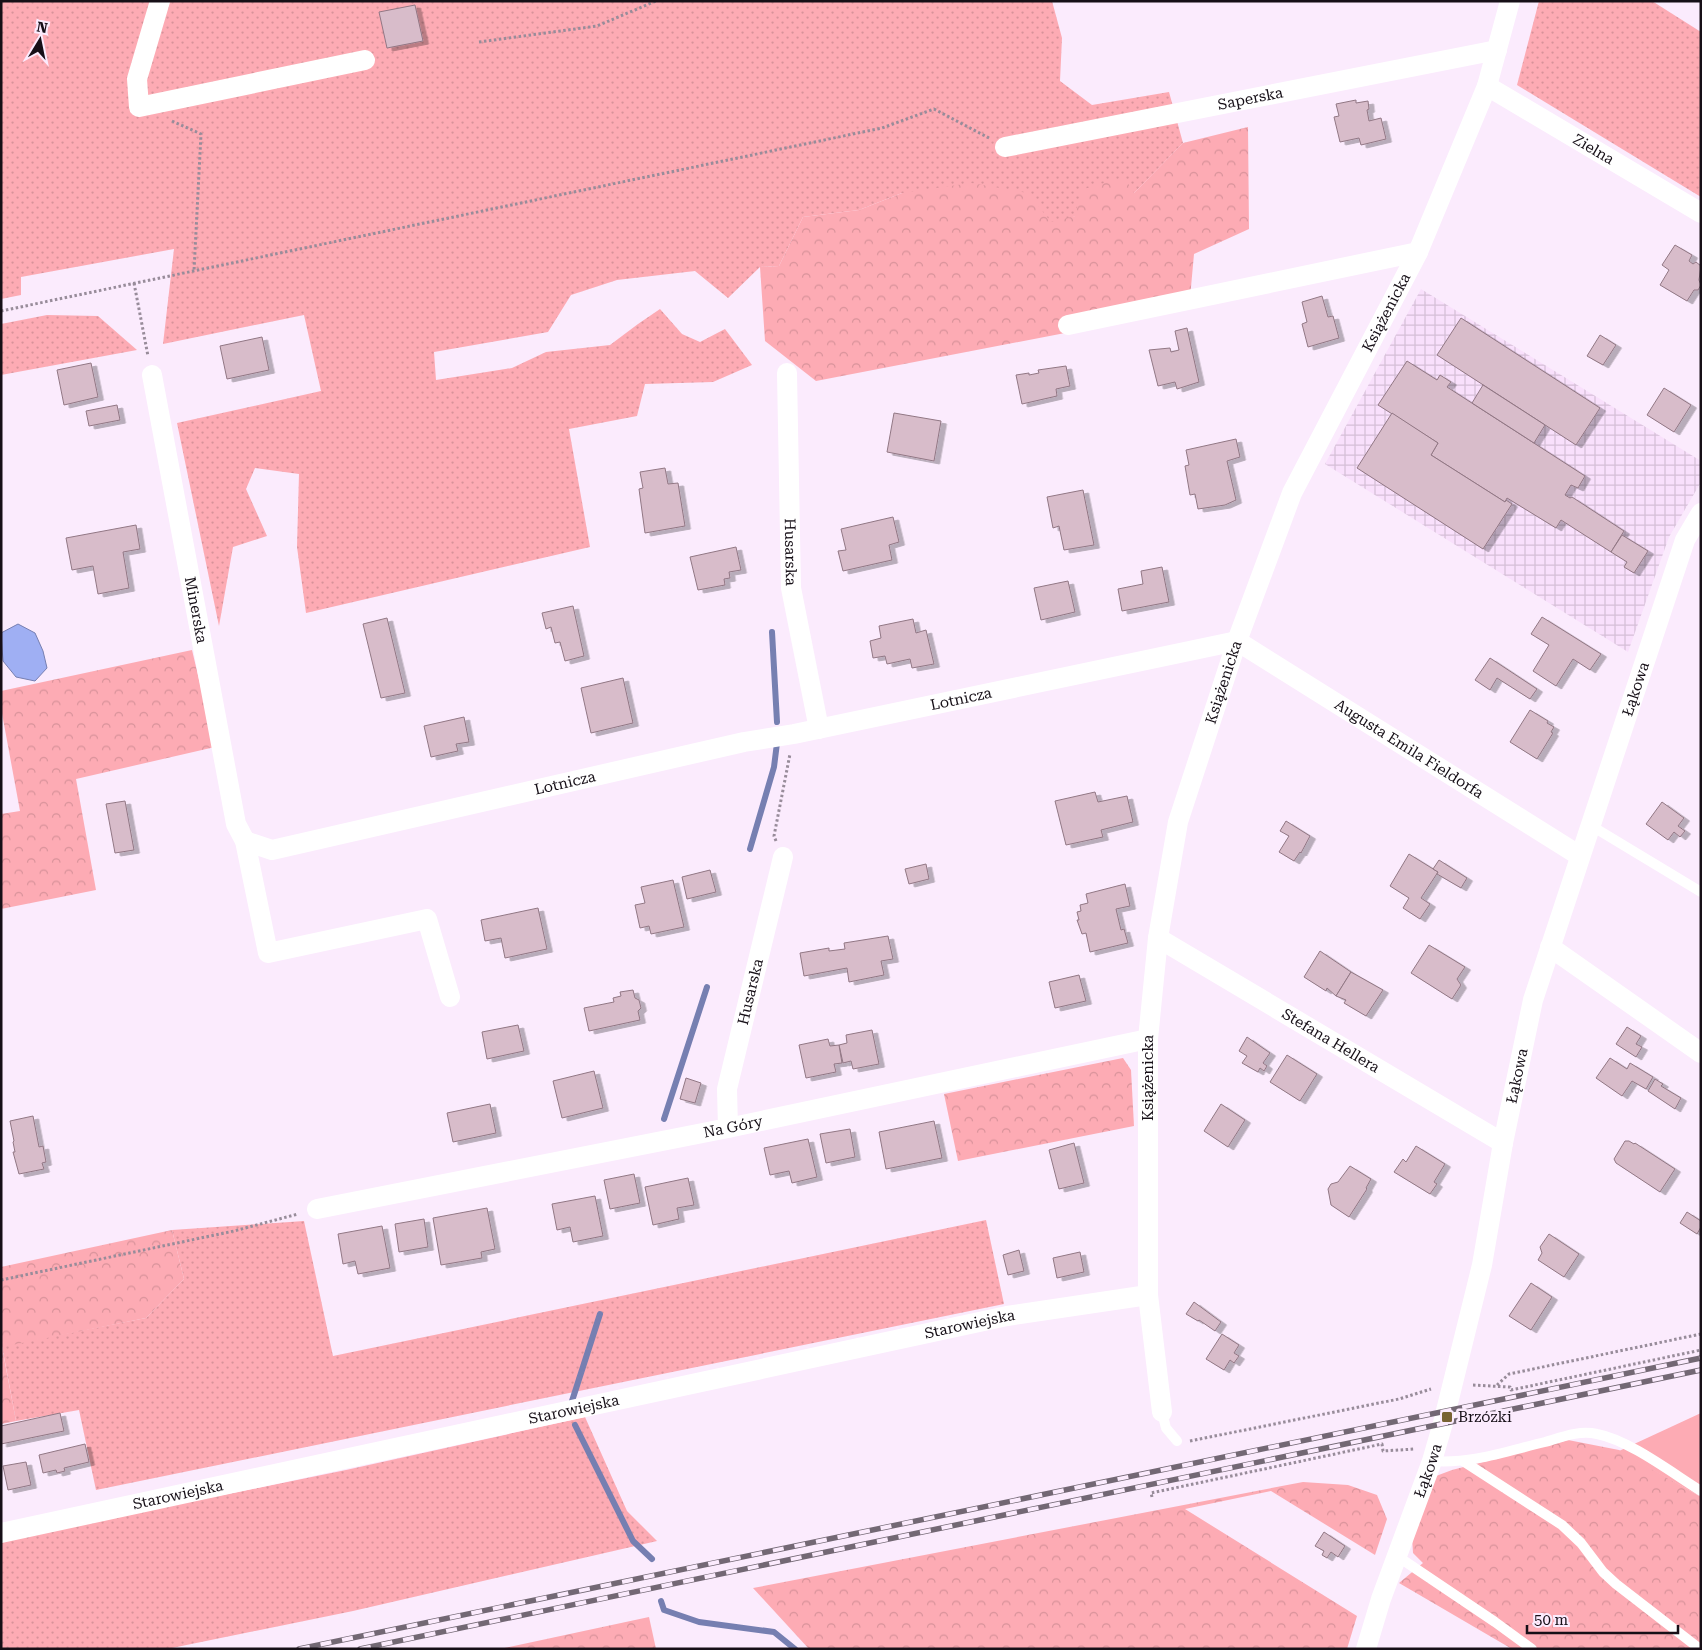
<svg xmlns="http://www.w3.org/2000/svg" width="1702" height="1650" viewBox="0 0 1702 1650" font-family="'Roboto Serif',serif">
	<style>
		.industrial { fill: url(#industrial-grid) }
		.grass { fill: url(#grass-dots) }
		.forest { fill: url(#forest-crowns) }
		.garden { fill: #fdabb4 }
		.water { fill: #9faff3; stroke: #767fb1 }
		.lines { fill: none; stroke-linecap: round; stroke-linejoin: round }
		.stream { stroke: #767fb1; stroke-width: 6 }
		.building { fill: #d8bcca; stroke: #917784; filter: url(#shadow) }
		.path { stroke: #988c9a; stroke-width: 3; stroke-dasharray: 2.5 2.5; stroke-linecap: butt }
		.lane { stroke: #fff; stroke-width: 10 }
		.street { stroke: #fff; stroke-width: 20 }
		.rail-casing { stroke: #736874; stroke-width: 5.5 }
		.rail { stroke: #fbebfd; stroke-width: 4; stroke-dasharray: 11; stroke-linecap: butt }
		.poi-dot { fill: #786332; stroke: #fbebfd; stroke-width: 2 }
		.labels { text-anchor: middle; dominant-baseline: central; stroke-width: 5; stroke-linejoin: round; paint-order: stroke }
		.street-label { font-size: 15px; fill: #160f17; stroke: #fbebfd }
		.poi-label { font-size: 15px; fill: #160f17; stroke: #fbebfd; text-anchor: start }
	</style>
	<defs>
		<pattern id="industrial-grid" width="8" height="8" patternUnits="userSpaceOnUse" patternTransform="scale(1.25)"><rect width="8" height="8" fill="#f9e0fc"/><path d="M0 4h8M4 0v8" fill="none" stroke="#d5bfd7"/></pattern>
		<pattern id="grass-dots" width="8" height="8" patternUnits="userSpaceOnUse" patternTransform="scale(1.25)"><rect width="8" height="8" fill="#fdabb4"/><path d="M2 2h.1M6 6h.1" fill="none" stroke="#d8929a" stroke-width="1.8" stroke-linecap="round"/></pattern>
		<pattern id="forest-crowns" width="20" height="18" patternUnits="userSpaceOnUse" patternTransform="scale(1.25)"><rect width="20" height="18" fill="#fdabb4"/><path d="M2 6a3 3 0 1 1 6 0M12 15a3 3 0 1 1 6 0" fill="none" stroke="#d8929a"/></pattern>
		<filter id="shadow"><feDropShadow dx="5.5" dy="3" stdDeviation="0" flood-color="#0004"/></filter>
	</defs>
	<rect width="100%" height="100%" fill="#fbebfd"/>
	<!-- industrial -->
	<polygon class="industrial" points="1421,289 1701,461 1701,482 1669,537 1628,652 1325,464"/>
	<!-- grass -->
	<g class="grass">
		<polygon points="1,1 1052,1 1062,38 1060,81 1092,105 1169,92 1183,143 1134,193 1045,228 902,193 859,210 803,217 779,266 760,267 728,298 695,271 617,280 571,295 548,332 434,352 436,380 512,368 546,352 610,345 638,324 660,309 682,334 700,342 725,329 752,365 713,382 645,384 637,416 569,429 590,547 306,613 297,547 299,474 255,468 246,489 267,536 233,547 219,626 177,423 321,391 304,315 163,344 174,249 21,277 21,295 1,299"/>
		<polygon points="1539,1 1652,1 1701,32 1701,197 1517,85"/>
		<polygon points="47,315 98,316 137,350 1,375 1,324"/>
		<polygon points="986,1220 1004,1304 96,1490 79,1410 16,1421 2,1346 146,1318 184,1279 172,1230 304,1221 333,1356"/>
		<polygon points="585,1417 627,1511 657,1541 353,1611 167,1649 1,1649 1,1540 346,1470"/>
	</g>
	<!-- forest -->
	<g class="forest">
		<polygon points="1248,127 1249,229 1194,254 1189,309 816,381 765,341 760,267 779,266 803,217 859,210 902,193 971,183 1028,193 1051,222 1075,216 1081,190 1124,177 1134,193 1183,143"/>
		<polygon points="192,650 215,747 76,779 96,890 1,909 1,814 20,811 1,708 1,691"/>
		<polygon points="1123,1058 1131,1070 1134,1126 958,1161 944,1094"/>
		<polygon points="172,1230 184,1279 146,1318 2,1347 16,1421 1,1424 1,1267"/>
		<polygon points="1568,1440 1619,1450 1701,1497 1701,1649 1512,1649 1399,1583 1423,1563 1413,1553 1412,1537 1436,1476 1452,1470"/>
		<polygon points="1303,1482 1348,1485 1377,1495 1387,1519 1375,1555 1271,1491 1185,1509 1357,1616 1347,1649 809,1649 753,1588"/>
		<polygon points="649,1617 656,1649 500,1649"/>
	</g>
	<!-- garden -->
	<polygon class="garden" points="1701,1413 1701,1497 1619,1451"/>
	<!-- water -->
	<polygon class="water" points="18,624 35,633 43,651 47,668 35,681 16,677 3,661 1,633"/>
	<g class="lines">
		<!-- stream -->
		<g class="stream">
			<polyline points="772,632 777,722"/>
			<polyline points="750,849 774,767 777,743"/>
			<polyline points="664,1119 707,987"/>
			<polyline points="572,1401 600,1314"/>
			<polyline points="575,1425 633,1541 652,1559"/>
			<polyline points="661,1601 664,1610 699,1622 774,1632 795,1649"/>
		</g>
	</g>
	<!-- building -->
	<g class="building">
		<polygon points="415,5 423,41 387,48 379,12"/>
		<polygon points="1356,100 1356,103 1368,101 1369,109 1367,110 1369,121 1381,118 1386,139 1361,145 1359,138 1340,142 1334,117 1339,116 1336,104"/>
		<polygon points="1675,245 1692,255 1689,261 1693,264 1696,262 1701,266 1699,280 1701,285 1698,290 1694,290 1687,301 1660,285 1669,270 1662,265"/>
		<polygon points="1322,296 1328,317 1333,316 1339,338 1308,347 1302,324 1307,322 1302,302"/>
		<polygon points="1461,318 1600,408 1576,445 1437,355"/>
		<polygon points="1187,328 1199,382 1177,389 1175,382 1158,386 1149,350 1170,348 1171,352 1179,350 1175,331"/>
		<polygon points="1600,335 1616,345 1603,365 1587,356"/>
		<polygon points="262,337 269,370 227,379 220,346"/>
		<polygon points="1407,361 1437,380 1440,375 1451,382 1447,387 1585,476 1578,488 1571,485 1565,495 1570,498 1572,497 1624,531 1611,552 1561,520 1556,528 1507,498 1505,502 1431,455 1438,443 1378,405"/>
		<polygon points="91,363 98,397 64,405 57,370"/>
		<polygon points="1066,366 1070,386 1056,389 1057,396 1022,404 1016,375 1029,373 1029,375 1039,373 1038,370"/>
		<polygon points="1483,385 1545,425 1534,443 1472,403"/>
		<polygon points="1664,388 1691,405 1674,432 1647,415"/>
		<polygon points="117,405 120,420 89,426 86,411"/>
		<polygon points="894,413 941,421 934,461 887,452"/>
		<polygon points="1392,413 1438,443 1431,455 1505,502 1506,500 1512,504 1483,549 1357,468"/>
		<polygon points="1236,439 1240,457 1227,461 1236,500 1225,505 1198,509 1195,494 1190,495 1185,466 1189,465 1186,450"/>
		<polygon points="665,468 668,484 678,483 685,526 645,533 639,489 643,488 640,472"/>
		<polygon points="1083,490 1094,545 1064,550 1059,526 1053,528 1047,497"/>
		<polygon points="893,517 899,542 889,545 892,560 843,571 838,551 846,550 841,529"/>
		<polygon points="136,525 140,549 123,552 129,588 98,594 93,566 72,570 66,538"/>
		<polygon points="1622,535 1648,551 1634,573 1624,567 1627,562 1611,552"/>
		<polygon points="736,547 741,570 729,572 730,578 724,579 725,585 698,590 690,557"/>
		<polygon points="1162,567 1169,602 1122,611 1118,589 1143,584 1141,571"/>
		<polygon points="1068,581 1075,612 1041,620 1034,588"/>
		<polygon points="573,606 584,656 565,661 560,642 555,643 551,627 546,629 542,613"/>
		<polygon points="1542,617 1601,654 1590,670 1573,659 1556,686 1533,671 1549,645 1531,634"/>
		<polygon points="387,618 405,693 381,698 363,624"/>
		<polygon points="913,619 916,633 926,630 934,664 912,668 910,659 887,664 885,656 873,658 870,641 881,638 879,626"/>
		<polygon points="1490,658 1537,689 1530,699 1497,678 1490,690 1475,680"/>
		<polygon points="623,678 633,723 591,733 581,688"/>
		<polygon points="1530,710 1548,721 1547,723 1554,727 1551,732 1553,733 1537,759 1510,742"/>
		<polygon points="464,717 469,742 456,744 458,751 431,757 424,726"/>
		<polygon points="1095,792 1098,802 1127,796 1133,822 1101,830 1103,837 1066,845 1055,801"/>
		<polygon points="125,801 134,850 115,853 106,804"/>
		<polygon points="1662,802 1684,818 1678,826 1685,831 1680,837 1674,832 1668,840 1646,824"/>
		<polygon points="1286,821 1310,836 1301,853 1300,852 1294,861 1279,852 1289,836 1280,831"/>
		<polygon points="1409,854 1438,872 1421,898 1430,904 1420,919 1403,908 1409,898 1390,886"/>
		<polygon points="1439,860 1467,878 1461,888 1437,874 1438,872 1433,869"/>
		<polygon points="926,864 929,879 909,884 905,869"/>
		<polygon points="710,870 716,892 687,899 682,877"/>
		<polygon points="673,880 684,927 651,934 649,926 640,928 635,905 645,903 641,887"/>
		<polygon points="1125,884 1130,906 1116,909 1121,930 1124,929 1128,943 1090,952 1086,933 1082,934 1077,920 1079,920 1077,912 1081,911 1080,905 1088,903 1086,894"/>
		<polygon points="538,908 547,949 505,958 501,938 485,941 481,920"/>
		<polygon points="888,936 893,959 881,961 884,975 849,982 847,968 804,976 800,953 829,948 829,951 845,949 844,943"/>
		<polygon points="1429,945 1465,967 1457,979 1461,985 1452,999 1411,973"/>
		<polygon points="1320,951 1351,972 1336,996 1327,988 1326,991 1304,977"/>
		<polygon points="1351,972 1383,990 1366,1016 1344,1003 1346,1000 1336,996"/>
		<polygon points="1079,975 1086,1001 1055,1008 1049,982"/>
		<polygon points="633,990 635,998 639,1000 641,1008 638,1011 640,1020 589,1031 584,1008 614,1002 613,998 621,996 620,992"/>
		<polygon points="518,1025 524,1051 487,1059 482,1032"/>
		<polygon points="1627,1027 1641,1036 1636,1044 1642,1047 1636,1057 1616,1044"/>
		<polygon points="872,1030 879,1064 853,1069 851,1061 843,1063 839,1045 847,1043 846,1035"/>
		<polygon points="1247,1037 1270,1053 1263,1063 1267,1066 1264,1071 1260,1068 1258,1072 1242,1063 1247,1056 1239,1051"/>
		<polygon points="828,1039 830,1046 839,1045 842,1063 834,1064 836,1072 806,1078 799,1045"/>
		<polygon points="1287,1055 1317,1074 1300,1101 1270,1082"/>
		<polygon points="1610,1058 1627,1069 1630,1063 1653,1077 1646,1089 1632,1081 1622,1096 1596,1078"/>
		<polygon points="594,1071 603,1108 562,1118 553,1081"/>
		<polygon points="686,1078 701,1083 695,1103 680,1099"/>
		<polygon points="1655,1079 1663,1084 1661,1086 1681,1098 1675,1109 1648,1091"/>
		<polygon points="490,1104 496,1133 453,1142 447,1113"/>
		<polygon points="1221,1104 1245,1120 1228,1147 1204,1131"/>
		<polygon points="33,1116 39,1147 43,1146 46,1162 42,1163 44,1169 19,1174 13,1152 15,1152 13,1142 14,1141 10,1121"/>
		<polygon points="934,1121 942,1158 886,1169 879,1132"/>
		<polygon points="850,1129 855,1157 826,1163 820,1134"/>
		<polygon points="808,1139 817,1177 792,1183 789,1171 770,1175 764,1148"/>
		<polygon points="1625,1141 1629,1141 1634,1144 1635,1143 1675,1169 1660,1192 1616,1163 1614,1159"/>
		<polygon points="1074,1143 1084,1183 1059,1189 1049,1150"/>
		<polygon points="1416,1146 1445,1164 1434,1182 1437,1184 1430,1194 1394,1172 1403,1159 1406,1162"/>
		<polygon points="1350,1166 1371,1179 1366,1188 1367,1189 1349,1217 1331,1205 1328,1189 1331,1184 1338,1182"/>
		<polygon points="634,1174 640,1203 610,1209 604,1180"/>
		<polygon points="688,1178 694,1205 677,1208 679,1219 653,1225 645,1187"/>
		<polygon points="595,1196 603,1236 573,1242 570,1227 557,1230 552,1204"/>
		<polygon points="487,1208 495,1249 481,1252 482,1258 441,1265 433,1218"/>
		<polygon points="1687,1212 1701,1221 1701,1227 1697,1234 1680,1223"/>
		<polygon points="424,1219 428,1247 399,1252 395,1224"/>
		<polygon points="382,1226 390,1268 358,1274 355,1261 343,1264 338,1234"/>
		<polygon points="1549,1234 1579,1254 1564,1277 1538,1260 1542,1253 1540,1247"/>
		<polygon points="1019,1250 1024,1271 1008,1275 1003,1255"/>
		<polygon points="1080,1252 1084,1272 1057,1278 1053,1258"/>
		<polygon points="1531,1283 1552,1297 1531,1330 1509,1316"/>
		<polygon points="1194,1302 1221,1322 1215,1331 1199,1320 1198,1321 1186,1314"/>
		<polygon points="1222,1334 1239,1345 1234,1353 1239,1356 1234,1363 1230,1360 1224,1370 1206,1359"/>
		<polygon points="60,1413 64,1431 1,1444 1,1426"/>
		<polygon points="85,1444 89,1462 64,1468 65,1471 57,1473 56,1470 43,1473 39,1455"/>
		<polygon points="26,1462 31,1485 8,1490 3,1466"/>
		<polygon points="1324,1532 1345,1546 1338,1557 1331,1552 1327,1558 1322,1555 1324,1551 1315,1546"/>
	</g>
	<g class="lines">
		<!-- path -->
		<g class="path">
			<polyline points="479,42 597,26 656,1"/>
			<polyline points="172,121 201,134 194,271"/>
			<polyline points="134,283 148,356"/>
			<polyline points="1,311 882,128 934,109 989,138"/>
			<polyline points="776,841 774,836 790,754"/>
			<polyline points="1,1280 234,1231 298,1214"/>
			<polyline points="1473,1385 1508,1387 1510,1387 1511,1390 1701,1350"/>
			<polyline points="1497,1385 1509,1374 1701,1334"/>
			<polyline points="1190,1441 1399,1399 1431,1389"/>
			<polyline points="1152,1497 1151,1493 1382,1444 1383,1451 1415,1449"/>
		</g>
		<!-- lane -->
		<g class="lane">
			<polyline points="1590,825 1701,892"/>
			<polyline points="1162,1412 1166,1428 1177,1441"/>
			<path d="M1432,1461C1472,1464 1507,1451 1545,1442C1562,1437 1579,1430 1597,1434C1629,1440 1672,1473 1701,1491"/>
			<polyline points="1463,1461 1562,1525 1581,1543 1603,1572 1616,1584 1700,1649"/>
			<polyline points="1397,1556 1495,1622 1532,1649"/>
		</g>
		<!-- street -->
		<g class="street">
			<polyline points="160,1 137,79 139,107 365,60"/>
			<path id="s1" d="M1487,86L1701,213"/>
			<path id="s2" d="M1005,147L1497,50"/>
			<polyline points="1068,325 1418,252"/>
			<path id="s3" d="M787,373L791,588L819,729"/>
			<path id="s4" d="M152,375L236,824L245,841L268,953L427,919L450,997"/>
			<path id="s5" d="M245,841L272,850L744,742L794,734L1237,641L1580,856"/>
			<path id="s6" d="M1158,938L1503,1143"/>
			<polyline points="1550,947 1701,1053"/>
			<path id="s7" d="M728,1128L727,1089L783,857"/>
			<path id="s8" d="M317,1209L728,1128L1148,1039"/>
			<path id="s9" d="M1162,1412L1148,1295V1039L1158,938L1178,822L1237,641L1292,493L1418,252L1487,86L1510,1"/>
			<path id="s10" d="M1,1533L1007,1316L1148,1295"/>
			<path id="s11" d="M1366,1649L1381,1599L1432,1461L1443,1423L1482,1265L1503,1143L1533,1000L1685,540L1701,513"/>
		</g>
		<!-- rail casing -->
		<g class="rail-casing">
			<g id="rail">
				<polyline points="299,1649 1701,1358"/>
				<polyline points="360,1649 1701,1370"/>
			</g>
		</g>
		<!-- rail -->
		<use href="#rail" class="rail"/>
	</g>
	<!-- markers -->
	<rect class="poi-dot" x="1441" y="1411" width="12" height="12" rx="2.5"/>
	<g class="labels">
		<!-- street labels -->
		<g class="street-label">
			<text stroke="none"><textPath href="#s2" startOffset="250">Saperska</textPath></text>
			<text stroke="none"><textPath href="#s1" startOffset="124">Zielna</textPath></text>
			<text stroke="none"><textPath href="#s9" startOffset="1145">Książenicka</textPath></text>
			<text stroke="none"><textPath href="#s3" startOffset="179">Husarska</textPath></text>
			<text stroke="none"><textPath href="#s4" startOffset="239">Minerska</textPath></text>
			<text stroke="none"><textPath href="#s9" startOffset="740">Książenicka</textPath></text>
			<text stroke="none"><textPath href="#s11" startOffset="999">Łąkowa</textPath></text>
			<text stroke="none"><textPath href="#s5" startOffset="734">Lotnicza</textPath></text>
			<text stroke="none"><textPath href="#s5" startOffset="1219">Augusta Emila Fieldorfa</textPath></text>
			<text stroke="none"><textPath href="#s5" startOffset="329">Lotnicza</textPath></text>
			<text stroke="none"><textPath href="#s7" startOffset="139">Husarska</textPath></text>
			<text stroke="none"><textPath href="#s6" startOffset="201">Stefana Hellera</textPath></text>
			<text stroke="none"><textPath href="#s11" startOffset="594">Łąkowa</textPath></text>
			<text stroke="none"><textPath href="#s9" startOffset="335">Książenicka</textPath></text>
			<text stroke="none"><textPath href="#s8" startOffset="424">Na Góry</textPath></text>
			<text stroke="none"><textPath href="#s10" startOffset="991">Starowiejska</textPath></text>
			<text stroke="none"><textPath href="#s10" startOffset="586">Starowiejska</textPath></text>
			<text stroke="none"><textPath href="#s11" startOffset="189">Łąkowa</textPath></text>
			<text stroke="none"><textPath href="#s10" startOffset="181">Starowiejska</textPath></text>
		</g>
		<!-- poi labels -->
		<g class="poi-label">
			<text x="1458" y="1417">Brzózki</text>
		</g>
	</g>
	<!-- border -->
	<rect width="1702" height="1650" fill="none" stroke="#160f17" stroke-width="5"/>
	<!-- north arrow -->
	<g transform="translate(40 40) rotate(10)" stroke="#fbebfd" stroke-width="4" paint-order="stroke">
	<path d="M0-4L9 19L0 12L-9 19Z" fill="#160f17"/>
	<text y="-8" font-size="14" font-weight="bold" text-anchor="middle" fill="#160f17">N</text>
	</g>
	<!-- scale -->
	<path d="M1527 1625v8h151v-8" fill="none" stroke="#160f17" stroke-width="2.5"/>
	<text x="1534" y="1625" font-size="15" fill="#160f17" stroke="#fbebfd" stroke-width="4" paint-order="stroke">50 m</text>
</svg>
